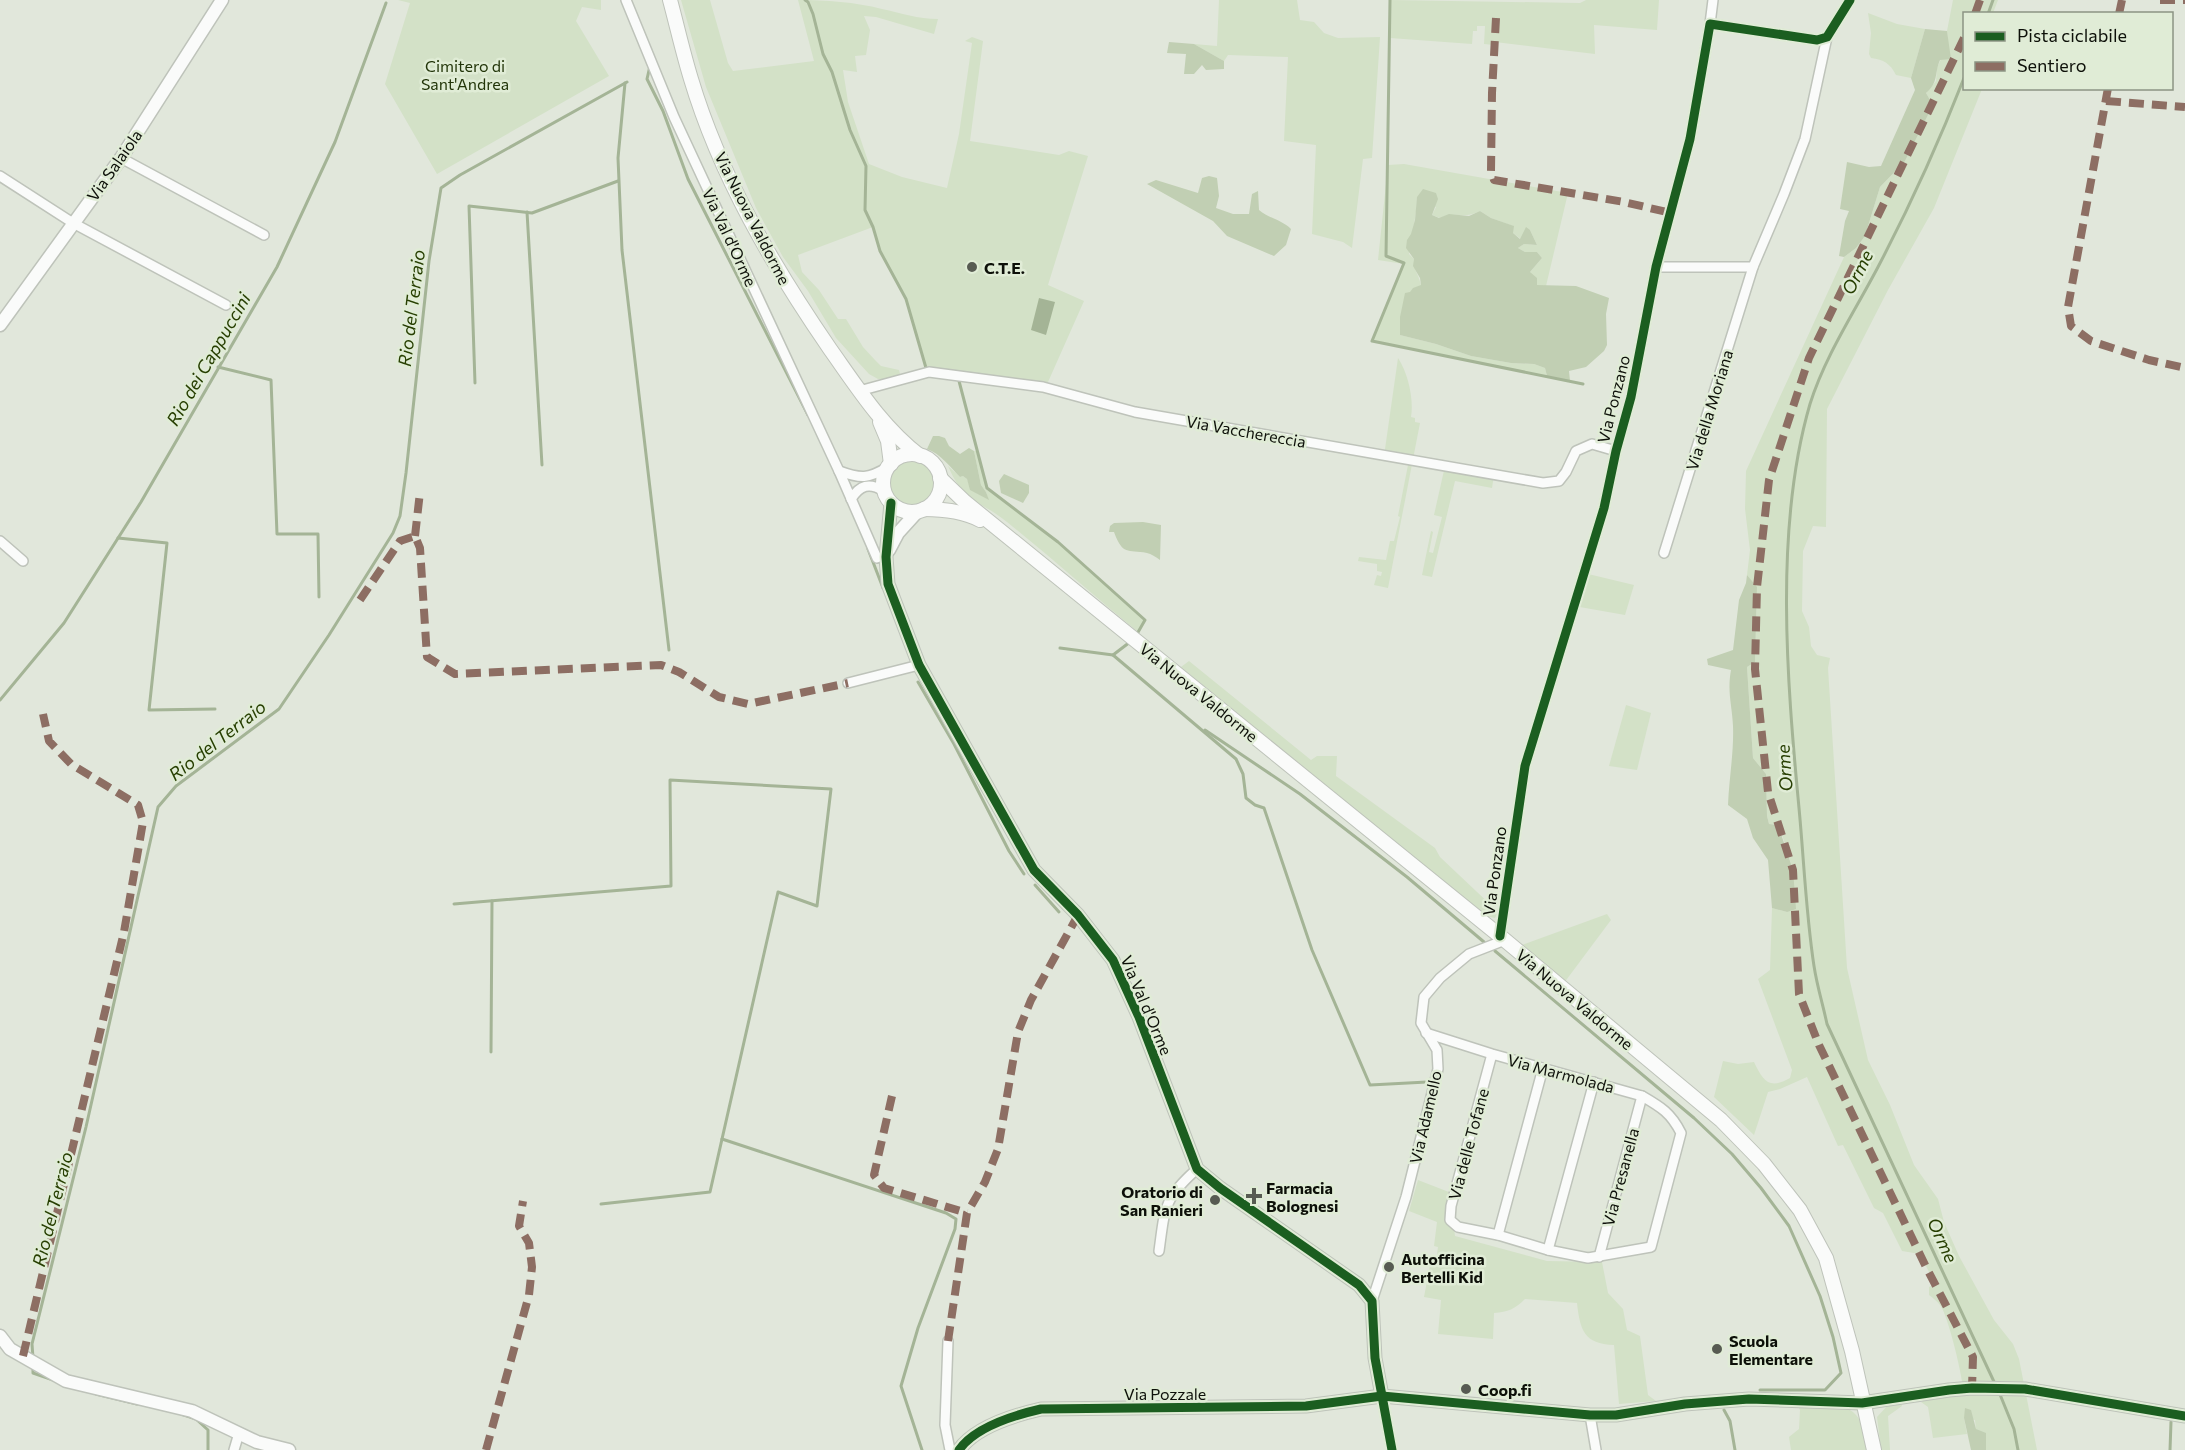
<svg xmlns="http://www.w3.org/2000/svg" width="2185" height="1450" viewBox="0 0 2185 1450" font-family="Commissioner,sans-serif">
	<style>
		.green { fill: #d3e1c7 }
		.forest { fill: #c1cfb3 }
		.water { fill: #a4b496 }
		.lines { fill: none; stroke-linecap: round; stroke-linejoin: round }
		.stream { stroke: #a4b496; stroke-width: 3 }
		.minor-casing { stroke: #bec3ba; stroke-width: 12 }
		.tertiary-casing { stroke: #bec3ba; stroke-width: 15 }
		.secondary-casing { stroke: #bec3ba; stroke-width: 16 }
		.minor { stroke: #fafbfa; stroke-width: 9 }
		.tertiary { stroke: #fafbfa; stroke-width: 12 }
		.secondary { stroke: #fafbfa; stroke-width: 14 }
		.quiet { stroke: #8d6e63; stroke-width: 8; stroke-dasharray: 15 8; stroke-linecap: butt }
		.cycleway-casing { stroke: #e0ecd6; stroke-width: 13 }
		.cycleway { stroke: #1b5e20; stroke-width: 9 }
		.poi-dot { fill: #575b52; stroke: #e0ecd6; stroke-width: 2 }
		.labels { text-anchor: middle; dominant-baseline: central; stroke-width: 5; stroke-linejoin: round; paint-order: stroke }
		.park-label { font-size: 16px; fill: #223509; stroke: #e0ecd6 }
		.street-label { font-size: 16px; fill: #0d1009; stroke: #e0ecd6 }
		.poi-label { font-size: 16px; font-weight: bold; fill: #0d1009; stroke: #e0ecd6; text-anchor: start }
		.water-label { font-size: 18px; font-style: italic; fill: #273f02; stroke: #e0ecd6 }
	</style>
	<rect width="100%" height="100%" fill="#e1e7db"/>
	<!-- green -->
	<g class="green">
		<polygon points="398,0 601,0 601,10 582,7 576,21 609,76 437,174 385,84 410,3"/>
		<path d="M681,0H710L728,63L733,71L814,61L798,0C826,0 855,2 882,9C901,13 918,19 938,19L934,34L876,17L864,16L870,30L866,55L855,56L857,72L843,70L848,102L869,164L902,177L947,188L959,134L972,43L965,41L972,37L983,41L970,141L1059,155L1069,151L1088,156L1048,285L1084,301L1048,382L1043,387L926,368L906,299L880,251L873,227L798,255L802,272L819,290L838,319H846L863,347L875,360L881,366L899,370L900,374L888,379H878L869,374L836,338L808,291L783,257L756,208L706,87Z"/>
		<polygon points="1219,0 1297,0 1300,20 1314,22 1324,33 1338,38 1380,37 1372,158 1363,159 1352,248 1343,242 1312,234 1316,145 1284,141 1288,57 1228,55 1224,61 1194,44 1217,46"/>
		<polygon points="1390,0 1580,3 1586,0 1659,0 1657,30 1594,25 1595,54 1495,42 1494,45 1484,44 1485,26 1477,26 1477,31 1473,31 1472,44 1390,38"/>
		<path d="M1953,0H1998L1993,13L1964,14V88L1982,89L1934,208L1888,290L1827,409L1826,527L1813,526L1803,551L1802,611L1809,627L1811,646L1817,655L1830,658L1828,668L1847,968L1868,1060L1890,1105L1914,1165L1938,1199L1944,1222L1959,1256L1994,1320L2013,1344L2019,1359L2037,1450H1986L1976,1429L1975,1420L1964,1418L1967,1434L1933,1438L1928,1407L1921,1402L1931,1397L1976,1394L1963,1389C1962,1374 1948,1315 1940,1305C1937,1301 1933,1298 1929,1295V1287L1935,1284L1920,1254L1902,1251L1883,1213L1874,1208L1843,1145L1838,1146L1807,1077L1780,1089L1768,1092L1754,1135L1714,1097L1723,1061L1738,1064L1754,1062C1763,1081 1769,1090 1790,1078L1792,1070L1758,979L1770,970L1772,908L1787,912L1793,870L1779,825L1769,824L1767,816L1766,774L1753,758L1747,667L1755,662L1757,588L1747,575L1750,550L1745,509L1746,471L1844,257L1856,248L1865,236L1880,187L1905,161L1933,105L1926,93L1936,81L1937,68L1948,43L1947,31Z"/>
		<path d="M1868,13L1897,24L1925,29L1911,78L1896,75C1890,63 1884,60 1871,58L1869,54L1871,33Z"/>
		<path d="M1404,164L1568,193L1546,286L1537,285L1530,272L1542,258L1537,252H1525L1518,248L1524,244L1537,245L1530,230L1521,239L1513,233V226L1491,218L1480,211C1462,220 1457,210 1440,218L1432,215L1436,207L1417,197C1417,216 1411,235 1409,254L1414,259C1413,269 1419,275 1421,285L1400,335L1436,344L1471,356L1511,363L1534,364L1545,368L1547,376L1372,341L1404,264L1378,260L1388,165Z"/>
		<path d="M1398,358C1408,373 1414,399 1411,417L1415,418V422L1420,423L1388,588L1374,585L1377,575L1381,576L1382,572L1377,571V564L1358,561L1359,557L1386,560L1390,541H1394L1400,517L1398,516L1409,460L1384,456Z"/>
		<path d="M974,451H976L987,488L1058,542L1145,620L1138,632C1094,596 1052,558 1007,522C978,499 964,503 948,466L960,477L963,476L967,479L971,490L988,499L986,492L981,485Z"/>
		<circle cx="912" cy="483" r="22"/>
		<polygon points="1445,466 1494,475 1492,488 1455,481 1432,577 1422,575 1431,531 1433,532 1429,552 1433,553 1442,517 1434,515"/>
		<polygon points="1584,573 1634,585 1625,615 1574,606"/>
		<polygon points="1189,661 1311,760 1317,756 1337,756 1336,776 1435,848 1440,857 1494,908 1500,909 1495,918 1486,916 1181,667"/>
		<polygon points="1626,705 1651,713 1637,770 1609,766"/>
		<polygon points="1607,914 1611,920 1561,987 1514,948"/>
		<path d="M1418,1180L1454,1194L1447,1224L1454,1228L1455,1236L1547,1261L1602,1262L1608,1293L1623,1309L1627,1330L1640,1336L1648,1395L1656,1401L1619,1404L1614,1345C1584,1344 1580,1330 1577,1303L1525,1299C1515,1309 1508,1312 1494,1313L1493,1339L1438,1334L1441,1300L1424,1297L1431,1260L1436,1262L1438,1247L1434,1246L1437,1222L1409,1211Z"/>
		<polygon points="1901,1401 1902,1406 1888,1416 1890,1450 1881,1450 1877,1417 1890,1403"/>
		<path d="M1796,1402C1811,1403 1842,1403 1853,1412C1863,1420 1867,1438 1873,1450H1791L1789,1437L1799,1429L1800,1410Z"/>
	</g>
	<!-- forest -->
	<g class="forest">
		<path d="M1925,29L1947,31L1951,59L1940,60C1934,74 1939,82 1926,93L1933,105L1905,161L1880,187L1865,236L1856,248L1844,257L1839,256L1845,221L1849,211L1840,209L1847,162L1869,167L1881,166L1915,90L1911,78Z"/>
		<polygon points="1169,42 1194,44 1224,61 1224,69 1206,70 1202,65 1194,74 1184,74 1186,54 1167,53"/>
		<path d="M1209,176L1217,178L1219,196L1216,208L1233,214H1249L1252,194L1258,191L1259,210C1270,219 1282,220 1291,229L1286,245L1274,256L1227,236L1213,221L1147,184L1156,180L1198,193L1202,178Z"/>
		<polygon points="1423,189 1436,193 1438,199 1432,215 1439,218 1449,214 1469,216 1480,211 1491,218 1514,226 1513,233 1520,239 1526,227 1530,230 1537,245 1524,244 1518,248 1525,252 1537,252 1542,258 1530,272 1537,278 1537,285 1576,286 1609,298 1606,314 1607,345 1604,351 1586,367 1569,371 1570,381 1547,376 1545,368 1534,364 1511,363 1471,356 1436,344 1400,335 1400,317 1405,293 1410,292 1413,288 1421,285 1420,278 1413,266 1414,259 1406,248 1407,240 1411,234 1415,220 1417,197"/>
		<path d="M933,436H939L945,438L949,446L960,454L969,448L974,451L981,485L986,492L989,500L970,490L967,479L963,476L960,477C950,467 941,454 927,449Z"/>
		<polygon points="1004,474 1029,485 1029,493 1023,503 1001,493 999,481"/>
		<path d="M1143,522L1161,525L1160,560C1156,557 1151,554 1147,553C1127,549 1123,556 1114,532H1109L1110,526L1114,523Z"/>
		<path d="M1747,575L1757,587L1755,662L1747,667L1753,758L1766,774L1767,816L1769,824L1778,825L1793,870L1796,909L1787,912L1772,908L1768,860L1753,838L1747,819L1728,805C1729,779 1734,752 1733,726C1732,704 1727,692 1731,670L1708,665L1707,659L1733,650L1739,600L1746,583Z"/>
		<polygon points="1965,1408 1971,1410 1976,1429 1986,1433 1986,1450 1971,1450 1964,1418"/>
	</g>
	<!-- water -->
	<polygon class="water" points="1039,298 1055,302 1046,335 1031,330"/>
	<g class="lines">
		<!-- stream -->
		<g class="stream">
			<polyline points="805,0 808,2 813,14 823,54 832,72 850,130 866,166 865,210 873,227 880,251 906,299 926,368"/>
			<polyline points="1390,0 1386,256 1404,263 1372,341 1583,384"/>
			<polyline points="1988,14 1993,0"/>
			<polyline points="650,66 647,79 663,111 688,179 808,415"/>
			<path d="M1964,78C1939,142 1910,206 1878,267C1855,311 1825,356 1810,404C1774,527 1787,681 1799,808C1804,861 1806,914 1814,966C1817,986 1823,1005 1827,1024L1996,1386"/>
			<polyline points="625,83 618,158 622,250 669,650"/>
			<polyline points="527,212 542,465"/>
			<polyline points="218,367 271,380 277,534 318,534 319,597"/>
			<polyline points="959,381 987,488 1058,542 1145,620 1137,634"/>
			<polyline points="475,383 469,206 532,213 618,181"/>
			<polyline points="118,538 167,543 149,710 215,709"/>
			<polyline points="868,549 883,588"/>
			<polyline points="1060,648 1113,655 1236,759 1243,774 1246,798 1255,805 1264,808 1312,950 1370,1085 1427,1082"/>
			<polyline points="1113,655 1130,642"/>
			<polyline points="918,682 954,744 1009,851 1024,874"/>
			<polyline points="0,700 64,623 141,502 277,267 335,142 386,3"/>
			<polyline points="1205,730 1300,794 1407,877 1484,942"/>
			<polyline points="1035,885 1059,912"/>
			<polyline points="454,904 671,886 670,780 831,789 817,906 778,892 710,1192 601,1204"/>
			<polyline points="1495,951 1694,1118 1732,1154 1761,1188 1789,1226 1820,1296 1833,1337 1841,1373 1825,1390 1760,1390"/>
			<polyline points="491,1052 492,901"/>
			<polyline points="722,1139 946,1213 956,1219 955,1229 918,1328 901,1386 922,1450"/>
			<polyline points="33,1358 32,1344 86,1127 158,807 176,786 279,709 329,635 393,533 400,516 406,473 429,261 441,188 460,175 627,82"/>
			<polyline points="33,1365 33,1373 56,1381"/>
			<polyline points="1999,1392 2014,1429 2018,1450"/>
			<polyline points="96,1394 137,1404"/>
			<polyline points="1724,1410 1730,1421 1735,1450"/>
			<polyline points="181,1414 196,1419 208,1430 208,1450"/>
			<polyline points="2170,1450 2171,1422"/>
		</g>
		<!-- minor casing -->
		<g class="minor-casing">
			<g id="minor">
				<polyline points="626,0 674,117 839,471 877,558"/>
				<polyline points="1710,24 1713,0"/>
				<polyline points="121,158 264,235"/>
				<polyline points="0,176 73,223 226,305"/>
				<polyline points="1656,267 1753,267"/>
				<polyline points="859,391 929,372 1043,387 1135,412 1543,483 1559,481 1566,472 1576,451 1592,444 1616,451"/>
				<path d="M839,471C861,479 868,479 888,467"/>
				<path d="M851,499C860,485 869,482 884,491"/>
				<polyline points="0,541 23,561"/>
				<polyline points="1664,553 1753,267 1784,194 1805,139 1827,37"/>
				<polyline points="848,683 919,665"/>
				<polyline points="1500,936 1525,766 1604,508 1616,451 1631,397 1656,267 1690,139 1710,24 1817,40 1827,37 1850,0"/>
				<path d="M1426,1033L1492,1054L1642,1096C1661,1107 1671,1113 1681,1133L1651,1247L1588,1258L1548,1250L1498,1235L1458,1227L1450,1220L1451,1206L1492,1054"/>
				<polyline points="1498,1235 1543,1068"/>
				<polyline points="1548,1250 1594,1082"/>
				<path d="M1159,1251C1165,1208 1163,1199 1197,1169"/>
				<polyline points="1599,1257 1642,1096"/>
				<polyline points="1372,1301 1406,1197 1438,1069 1437,1050 1421,1023 1424,997 1440,978 1469,954 1505,940"/>
				<polyline points="948,1341 945,1425 950,1450"/>
				<polyline points="1382,1396 1392,1450"/>
				<polyline points="1590,1415 1596,1450"/>
				<polyline points="234,1450 239,1433"/>
			</g>
		</g>
		<!-- tertiary casing -->
		<g class="tertiary-casing">
			<g id="tertiary">
				<polyline points="0,325 121,158 222,0"/>
				<polyline points="891,503 886,557 888,584 919,665 1034,870 1078,915 1113,960 1139,1017 1197,1169 1220,1188 1359,1285 1372,1301 1375,1358 1382,1396"/>
				<polyline points="889,550 898,533 918,511"/>
				<polyline points="0,1336 10,1349 66,1381 192,1411 257,1442 289,1450"/>
				<path d="M959,1450C975,1427 1015,1415 1041,1409L1306,1406L1382,1396L1590,1415H1616L1685,1404L1749,1399L1862,1403L1949,1390L1972,1388L2025,1389L2185,1416"/>
			</g>
		</g>
		<!-- secondary casing -->
		<g class="secondary-casing">
			<g id="secondary">
				<path d="M670,0C677,26 683,53 691,79C720,176 773,266 830,349C857,387 882,427 920,456"/>
				<polyline points="880,422 888,441 891,464"/>
				<circle cx="912" cy="483" r="29"/>
				<polyline points="940,478 965,502 1500,936 1721,1120 1764,1164 1800,1210 1826,1258 1852,1351 1874,1450"/>
				<path d="M924,509C944,509 963,511 980,520"/>
			</g>
		</g>
		<!-- minor -->
		<use href="#minor" class="minor"/>
		<!-- tertiary -->
		<use href="#tertiary" class="tertiary"/>
		<!-- secondary -->
		<use href="#secondary" class="secondary"/>
		<!-- quiet -->
		<g class="quiet">
			<polyline points="2160,0 2185,0"/>
			<polyline points="1975,14 1980,0"/>
			<polyline points="2119,14 2122,0"/>
			<polyline points="1496,18 1492,93 1491,171 1494,180 1624,202 1671,213"/>
			<polyline points="1964,38 1809,358 1769,480 1757,587 1755,669 1768,792 1793,870 1799,994 1819,1045 1926,1267 1973,1357 1972,1388"/>
			<polyline points="2108,88 2068,307 2071,326 2091,341 2149,360 2185,368"/>
			<polyline points="2106,101 2185,107"/>
			<polyline points="415,536 420,492"/>
			<polyline points="360,600 400,541 415,536 420,548 427,657 455,674 661,665 679,672 719,697 748,704 848,683"/>
			<polyline points="892,1096 874,1175 884,1188 967,1213"/>
			<polyline points="948,1341 967,1213 985,1182 998,1149 1018,1032 1031,1000 1078,915"/>
			<polyline points="23,1356 124,932 143,822 138,805 71,764 49,741 43,714"/>
			<polyline points="486,1450 529,1295 532,1267 529,1243 519,1226 523,1201"/>
		</g>
		<!-- cycleway casing -->
		<g class="cycleway-casing">
			<g id="cycleway">
				<polyline points="891,503 886,557 888,584 919,665 1034,870 1078,915 1113,960 1139,1017 1197,1169 1220,1188 1359,1285 1372,1301 1375,1358 1392,1450"/>
				<polyline points="1500,936 1525,766 1604,508 1616,451 1631,397 1656,267 1690,139 1710,24 1817,40 1827,37 1850,0"/>
				<path d="M959,1450C975,1427 1015,1415 1041,1409L1306,1406L1382,1396L1590,1415H1616L1685,1404L1749,1399L1862,1403L1949,1390L1972,1388L2025,1389L2185,1416"/>
			</g>
		</g>
		<!-- cycleway -->
		<use href="#cycleway" class="cycleway"/>
	</g>
	<!-- markers -->
	<g class="poi-dot">
		<circle cx="972" cy="267" r="6"/>
		<path d="M1251 1187h6v6h6v6h-6v6h-6v-6h-6v-6h6z"/>
		<circle cx="1215" cy="1200" r="6"/>
		<circle cx="1389" cy="1267" r="6"/>
		<circle cx="1717" cy="1349" r="6"/>
		<circle cx="1466" cy="1389" r="6"/>
	</g>
	<g class="labels">
		<!-- park labels -->
		<g class="park-label">
			<text x="465" y="65">Cimitero di<tspan x="465" dy="18">Sant'Andrea</tspan></text>
		</g>
		<!-- street labels -->
		<g class="street-label">
			<text transform="translate(114 165) rotate(-55)">Via Salaiola</text>
			<text transform="translate(753 218) rotate(63)">Via Nuova Valdorme</text>
			<text transform="translate(730 237) rotate(65)">Via Val d'Orme</text>
			<text transform="translate(1613 399) rotate(-76)">Via Ponzano</text>
			<text transform="translate(1709 410) rotate(-73)">Via della Moriana</text>
			<text transform="translate(1246 431) rotate(10)">Via Vacchereccia</text>
			<text transform="translate(1199 692) rotate(39)">Via Nuova Valdorme</text>
			<text transform="translate(1494 871) rotate(-82)">Via Ponzano</text>
			<text transform="translate(1575 999) rotate(40)">Via Nuova Valdorme</text>
			<text transform="translate(1147 1005) rotate(67)">Via Val d'Orme</text>
			<text transform="translate(1561 1073) rotate(15)">Via Marmolada</text>
			<text transform="translate(1425 1117) rotate(-77)">Via Adamello</text>
			<text transform="translate(1468 1144) rotate(-75)">Via delle Tofane</text>
			<text transform="translate(1620 1177) rotate(-75)">Via Presanella</text>
			<text x="1165" y="1393">Via Pozzale</text>
		</g>
		<!-- poi labels -->
		<g class="poi-label">
			<text x="984" y="267">C.T.E.</text>
			<text x="1266" y="1187">Farmacia<tspan x="1266" dy="18">Bolognesi</tspan></text>
			<text x="1203" y="1191" text-anchor="end">Oratorio di<tspan x="1203" dy="18">San Ranieri</tspan></text>
			<text x="1401" y="1258">Autofficina<tspan x="1401" dy="18">Bertelli Kid</tspan></text>
			<text x="1729" y="1340">Scuola<tspan x="1729" dy="18">Elementare</tspan></text>
			<text x="1478" y="1389">Coop.fi</text>
		</g>
		<!-- water labels -->
		<g class="water-label">
			<text transform="translate(1857 272) rotate(-63)">Orme</text>
			<text transform="translate(411 308) rotate(-83)">Rio del Terraio</text>
			<text transform="translate(208 359) rotate(-60)">Rio dei Cappuccini</text>
			<text transform="translate(217 740) rotate(-38)">Rio del Terraio</text>
			<text transform="translate(1784 768) rotate(-94)">Orme</text>
			<text transform="translate(52 1209) rotate(-76)">Rio del Terraio</text>
			<text transform="translate(1943 1240) rotate(65)">Orme</text>
		</g>
	</g>
	<!-- legend -->
	<rect x="1963" y="12" width="210" height="78" fill="#e0ecd6" stroke="#8c9484" stroke-width="1.5"/>
	<rect x="1975" y="32" width="30" height="9" fill="#1b5e20" stroke="#8c9484" stroke-width="1.5"/>
	<text x="2017" y="42" font-size="18" fill="#0d1009">Pista ciclabile</text>
	<rect x="1975" y="62" width="30" height="9" fill="#8d6e63" stroke="#8c9484" stroke-width="1.5"/>
	<text x="2017" y="72" font-size="18" fill="#0d1009">Sentiero</text>
</svg>
